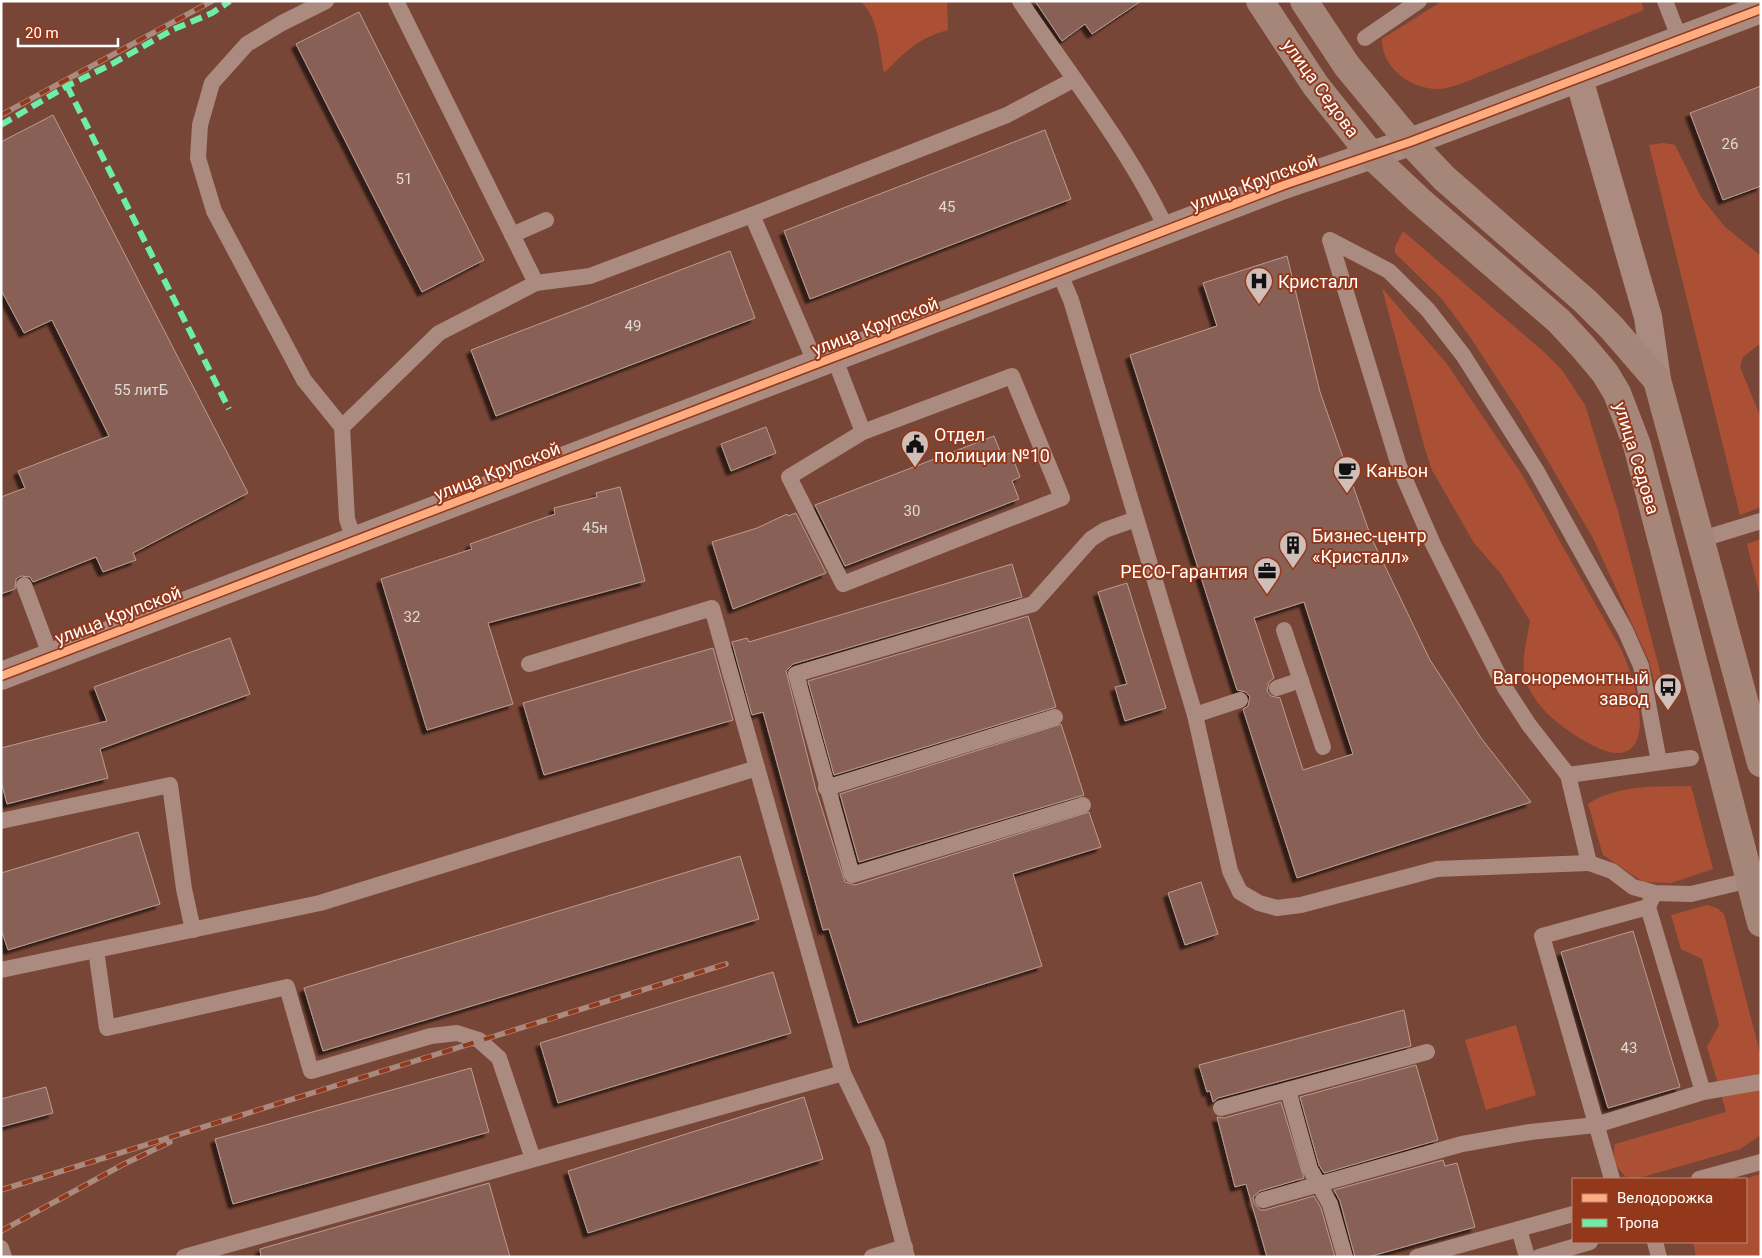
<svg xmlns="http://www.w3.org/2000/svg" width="1762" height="1258" viewBox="0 0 1762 1258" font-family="Roboto,sans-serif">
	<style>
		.green { fill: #ac5035 }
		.building { fill: #886155; stroke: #b99c93; fill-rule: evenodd; filter: url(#shadow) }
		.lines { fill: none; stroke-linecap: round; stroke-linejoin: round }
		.lane { stroke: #ab8a7f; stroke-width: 16 }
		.street { stroke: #ab8a7f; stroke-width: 28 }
		.secondary { stroke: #a7867a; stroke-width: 28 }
		.rail-casing { stroke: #aa897e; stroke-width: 5.5 }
		.rail { stroke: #93381b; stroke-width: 4; stroke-dasharray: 11; stroke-linecap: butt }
		.quiet { stroke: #6deda7; stroke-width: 6; stroke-dasharray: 12 6; stroke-linecap: butt }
		.cycleway-casing { stroke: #93381b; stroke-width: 11 }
		.cycleway { stroke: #ffac80; stroke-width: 8 }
		.labels { text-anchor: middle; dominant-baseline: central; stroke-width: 4; stroke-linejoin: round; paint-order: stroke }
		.number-label { font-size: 15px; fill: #e1d8d4 }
		.street-label { font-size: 18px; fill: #fff; stroke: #93381b }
		.poi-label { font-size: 18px; fill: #fff; stroke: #93381b; text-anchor: start }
	</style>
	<defs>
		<filter id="shadow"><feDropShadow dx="-4.5" dy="4.5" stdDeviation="1" flood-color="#0009"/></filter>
	</defs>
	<rect width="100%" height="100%" fill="#784636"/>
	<!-- green -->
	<g class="green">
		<path d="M860,1H947L948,30C918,38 905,52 884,73C879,49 879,17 860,1Z"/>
		<path d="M1442,1H1641L1644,10L1460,84C1454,86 1447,88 1441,89C1412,91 1381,68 1382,39Z"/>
		<polygon points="1663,143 1675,145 1701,197 1725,227 1761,256 1761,343 1743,357 1740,367 1761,418 1761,507 1740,515 1649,145"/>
		<polygon points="1403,231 1544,352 1562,370 1585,405 1618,511 1667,698 1659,700 1649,661 1593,538 1520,413 1468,334 1442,299 1395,253 1395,247"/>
		<path d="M1382,288L1447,364L1521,473L1621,649C1631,670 1659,749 1619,753C1601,755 1563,728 1550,716C1539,706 1529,692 1525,678C1521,658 1527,640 1530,621L1501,574L1474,543L1432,470L1425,449Z"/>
		<polygon points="1761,539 1761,600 1747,544"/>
		<path d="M1691,786L1713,869L1671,883L1643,882L1603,855L1588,804C1618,784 1656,787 1691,786Z"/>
		<polygon points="1707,905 1717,908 1724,914 1761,1057 1761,1077 1718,1084 1707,1047 1719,1025 1702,959 1681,949 1671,915"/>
		<polygon points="1516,1025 1536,1095 1486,1110 1465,1040"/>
		<path d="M1761,1087V1135L1740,1149L1639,1178L1626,1177C1615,1166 1612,1159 1615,1144L1726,1112L1721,1094Z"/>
		<polygon points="1761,1174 1761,1257 1696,1257 1693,1242 1746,1242 1746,1179 1744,1179"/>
	</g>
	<!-- building -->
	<g class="building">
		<polygon points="1035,1 1141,1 1092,34 1085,24 1062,41"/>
		<polygon points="359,12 484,260 422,292 296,44"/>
		<polygon points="1761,86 1761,186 1723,200 1690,113"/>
		<polygon points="53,115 248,493 133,553 136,560 103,572 96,557 33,582 30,577 21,576 16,579 15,589 1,594 1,497 25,488 18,471 109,436 52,320 24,333 1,290 1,142"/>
		<polygon points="1045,130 1071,199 810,299 784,231"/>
		<polygon points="730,251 755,318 496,416 471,350"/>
		<path d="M1287,256L1320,392L1371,537L1430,660L1481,738L1531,802L1297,878L1243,709L1248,706L1250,697L1246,692L1237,690L1130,355L1217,326L1203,283ZM1304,602L1353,754L1303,770L1280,698L1271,696L1267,691L1269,682L1274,678L1254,618Z"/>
		<polygon points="766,427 776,453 731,471 721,444"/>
		<polygon points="994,436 1002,456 1011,453 1020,477 1012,481 1019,499 845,566 815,505"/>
		<polygon points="620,487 645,581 488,623 513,704 427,730 381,579 472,549 470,544 555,514 554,508 597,497 596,493"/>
		<polygon points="796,513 826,573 733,609 712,542 757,528 787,514 788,516"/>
		<polygon points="1012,564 1022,597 793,664 786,671 816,790 845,882 855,885 1089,812 1101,847 1013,874 1042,966 858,1023 829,929 823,930 763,712 752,715 732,642 747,638 749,642"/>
		<polygon points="1127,583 1166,708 1125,721 1115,687 1127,684 1098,592"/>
		<polygon points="1028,616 1056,707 834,775 808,681"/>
		<polygon points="230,638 250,694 100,749 108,778 7,804 1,781 1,748 107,721 94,687"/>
		<polygon points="713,648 733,720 544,775 523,703"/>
		<polygon points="1061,724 1084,795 859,862 840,794"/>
		<polygon points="138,832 160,904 8,950 1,929 1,873"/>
		<polygon points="740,856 759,919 323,1051 304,988"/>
		<polygon points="1201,882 1218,934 1185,945 1168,893"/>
		<polygon points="1633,931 1680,1087 1608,1108 1561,952"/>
		<polygon points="773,972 791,1033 558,1103 540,1043"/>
		<polygon points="1404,1010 1411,1046 1218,1098 1213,1102 1210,1091 1207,1092 1199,1065"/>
		<polygon points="1416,1065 1438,1140 1324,1173 1319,1165 1300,1097"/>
		<polygon points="471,1068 489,1132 233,1204 215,1139"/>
		<polygon points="46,1087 53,1113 1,1127 1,1099"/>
		<polygon points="804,1097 823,1159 588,1233 568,1171"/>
		<polygon points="1281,1102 1304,1178 1260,1191 1253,1197 1254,1203 1260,1210 1265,1210 1314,1196 1321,1208 1335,1257 1267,1257 1246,1184 1235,1187 1217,1117 1224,1118"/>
		<polygon points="1443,1160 1445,1166 1457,1163 1475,1227 1368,1257 1355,1257 1340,1201 1334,1190"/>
		<polygon points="489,1183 510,1257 261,1257 260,1249"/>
	</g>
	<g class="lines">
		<!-- lane -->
		<g class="lane">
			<polyline points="326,1 282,23 247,44 212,83 200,125 198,158 214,211 304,380 342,427 347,519 355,542"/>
			<polyline points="396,1 536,283"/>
			<path d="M1020,1C1069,74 1130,150 1167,230"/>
			<polyline points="1665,1 1680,40"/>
			<polyline points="1365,38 1419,1"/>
			<polyline points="752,215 816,364"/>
			<polyline points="512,235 546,220"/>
			<polyline points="1059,272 1071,300 1195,715 1230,871 1240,892 1259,903 1277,908 1301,905 1437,869 1589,863"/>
			<polyline points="834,357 863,432 1012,376 1062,498 843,584 789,477 863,432"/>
			<polyline points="342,427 439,333 536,283 590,276 752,215 1007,115 1073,80"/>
			<polyline points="1702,539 1761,521"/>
			<polyline points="24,585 51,657"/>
			<polyline points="1284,630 1323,747"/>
			<polyline points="529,664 712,608 843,1073 877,1144 907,1257"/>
			<polyline points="1277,688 1301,680"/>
			<polyline points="1195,715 1240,700"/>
			<polyline points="1659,762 1641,666 1625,630 1536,470 1463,355 1428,310 1389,271 1330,240 1399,466 1433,544 1505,688 1529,725 1568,775 1589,863 1612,871 1633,887 1655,893 1691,894 1758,878"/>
			<polyline points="1568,775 1691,758"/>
			<polyline points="826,788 1055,717"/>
			<polyline points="1083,805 852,875 796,674 1033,604 1091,539 1105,530 1136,519"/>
			<polyline points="1,821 170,785 184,889 193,930"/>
			<polyline points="1652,898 1648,907 1703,1092"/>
			<polyline points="96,950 107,1028 287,987 311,1071 431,1036 457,1033 479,1040 499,1058 533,1159"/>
			<polyline points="1,970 320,903 757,768"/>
			<polyline points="1288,1090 1310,1169 1330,1204 1345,1257"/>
			<polyline points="1221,1108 1427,1052"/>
			<polyline points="1612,1179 1542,936 1648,907"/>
			<polyline points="1699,1179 1761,1162"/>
			<polyline points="1263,1200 1462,1144 1530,1132 1596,1125 1703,1092 1761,1082"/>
			<polyline points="1519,1229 1527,1257"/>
			<polyline points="1655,1242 1659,1257"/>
			<polyline points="1,1248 4,1257"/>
			<polyline points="184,1257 843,1073"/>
			<polyline points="872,1257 905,1247"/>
			<polyline points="1417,1257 1573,1214"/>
			<polyline points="1539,1257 1590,1242"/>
		</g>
		<!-- street -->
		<g class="street">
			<polyline points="1579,79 1648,317 1657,380"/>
			<polyline points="1,676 1284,185 1410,142 1761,9"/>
		</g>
		<!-- secondary -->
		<g class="secondary">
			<polyline points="1260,1 1316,86 1372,156 1419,200 1559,321 1584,348 1605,373 1617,393 1637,445 1761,923"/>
			<polyline points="1304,1 1347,66 1410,142 1444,178 1585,301 1611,327 1657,380 1761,763"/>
		</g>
		<!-- rail casing -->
		<g class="rail-casing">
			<g id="rail">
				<polyline points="1,115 212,1"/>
				<polyline points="1,1190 726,964"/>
				<polyline points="1,1231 124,1164 170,1142"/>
			</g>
		</g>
		<!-- rail -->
		<use href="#rail" class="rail"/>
		<!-- quiet -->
		<g class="quiet">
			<polyline points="67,86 229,409"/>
			<polyline points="1,125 67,86 112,64 172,30 212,13 230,1"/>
		</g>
		<!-- cycleway casing -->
		<g class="cycleway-casing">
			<polyline id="cycleway" points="1,676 1284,185 1410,142 1761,9"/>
		</g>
		<!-- cycleway -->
		<use href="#cycleway" class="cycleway"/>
	</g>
	<!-- icons -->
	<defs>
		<g id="hospital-pin" transform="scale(1.4375)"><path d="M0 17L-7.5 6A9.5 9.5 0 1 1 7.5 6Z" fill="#d0beb9" stroke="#93381b"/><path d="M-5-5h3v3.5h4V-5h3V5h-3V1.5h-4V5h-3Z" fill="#111"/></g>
		<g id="civic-pin" transform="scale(1.4375)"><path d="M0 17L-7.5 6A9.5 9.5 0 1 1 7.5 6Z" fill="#d0beb9" stroke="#93381b"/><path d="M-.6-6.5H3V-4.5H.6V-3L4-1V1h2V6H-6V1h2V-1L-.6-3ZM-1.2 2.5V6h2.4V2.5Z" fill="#111"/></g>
		<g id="cafe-pin" transform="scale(1.4375)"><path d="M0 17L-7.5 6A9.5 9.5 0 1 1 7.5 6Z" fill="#d0beb9" stroke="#93381b"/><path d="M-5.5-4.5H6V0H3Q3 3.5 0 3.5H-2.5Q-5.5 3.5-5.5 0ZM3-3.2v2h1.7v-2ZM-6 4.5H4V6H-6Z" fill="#111"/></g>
		<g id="building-pin" transform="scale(1.4375)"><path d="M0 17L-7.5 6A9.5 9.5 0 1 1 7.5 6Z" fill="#d0beb9" stroke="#93381b"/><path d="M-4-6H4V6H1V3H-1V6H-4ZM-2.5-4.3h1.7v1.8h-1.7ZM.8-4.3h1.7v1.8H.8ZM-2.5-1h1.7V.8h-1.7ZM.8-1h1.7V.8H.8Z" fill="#111"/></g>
		<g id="office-pin" transform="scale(1.4375)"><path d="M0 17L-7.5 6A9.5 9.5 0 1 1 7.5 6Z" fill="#d0beb9" stroke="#93381b"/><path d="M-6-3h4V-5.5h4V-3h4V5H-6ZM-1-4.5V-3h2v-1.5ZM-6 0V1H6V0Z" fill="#111"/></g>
		<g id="bus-pin" transform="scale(1.4375)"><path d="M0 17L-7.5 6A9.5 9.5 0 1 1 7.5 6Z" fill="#d0beb9" stroke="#93381b"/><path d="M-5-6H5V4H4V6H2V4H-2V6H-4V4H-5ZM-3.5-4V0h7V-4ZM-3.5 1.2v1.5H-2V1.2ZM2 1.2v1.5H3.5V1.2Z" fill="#111"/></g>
	</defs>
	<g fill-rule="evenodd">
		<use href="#hospital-pin" x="1259" y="281"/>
		<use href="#civic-pin" x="915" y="444"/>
		<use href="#cafe-pin" x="1347" y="470"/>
		<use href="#building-pin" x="1293" y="545"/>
		<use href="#office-pin" x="1267" y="571"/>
		<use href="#bus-pin" x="1668" y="687"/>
	</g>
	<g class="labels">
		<!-- number labels -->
		<g class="number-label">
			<text x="1730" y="144">26</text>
			<text x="404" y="179">51</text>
			<text x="947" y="207">45</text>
			<text x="633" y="326">49</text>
			<text x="141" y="390">55 литБ</text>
			<text x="912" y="511">30</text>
			<text x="595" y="528">45н</text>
			<text x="412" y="617">32</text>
			<text x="1629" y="1048">43</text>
		</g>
		<!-- street labels -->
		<g class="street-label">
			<text transform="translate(1321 88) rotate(54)">улица Седова</text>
			<text transform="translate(1254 182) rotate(-20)">улица Крупской</text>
			<text transform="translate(875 326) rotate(-21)">улица Крупской</text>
			<text transform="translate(1637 458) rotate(73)">улица Седова</text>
			<text transform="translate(497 471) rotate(-21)">улица Крупской</text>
			<text transform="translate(118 615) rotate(-21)">улица Крупской</text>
		</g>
		<!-- poi labels -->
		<g class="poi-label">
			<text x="1278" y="281">Кристалл</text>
			<text x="934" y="434">Отдел<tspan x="934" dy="21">полиции №10</tspan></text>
			<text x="1366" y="470">Каньон</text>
			<text x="1312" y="535">Бизнес-центр<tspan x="1312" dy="21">«Кристалл»</tspan></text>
			<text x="1248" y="571" text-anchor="end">РЕСО-Гарантия</text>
			<text x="1649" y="677" text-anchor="end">Вагоноремонтный<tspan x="1649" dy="21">завод</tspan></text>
		</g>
	</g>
	<!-- border -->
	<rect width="1762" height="1258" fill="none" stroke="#ffffff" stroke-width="5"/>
	<!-- legend -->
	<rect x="1572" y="1178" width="175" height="65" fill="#93381b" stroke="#be8876"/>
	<rect x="1582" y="1194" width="25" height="8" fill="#ffac80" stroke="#be8876"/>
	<text x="1617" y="1203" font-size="15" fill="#ffffff">Велодорожка</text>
	<rect x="1582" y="1219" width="25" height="8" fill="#6deda7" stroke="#be8876"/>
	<text x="1617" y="1228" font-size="15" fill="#ffffff">Тропа</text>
	<!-- scale -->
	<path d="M18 38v8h100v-8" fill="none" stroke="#ffffff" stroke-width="2.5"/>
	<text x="25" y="38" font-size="15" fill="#ffffff" stroke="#93381b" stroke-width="4" paint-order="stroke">20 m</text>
</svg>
